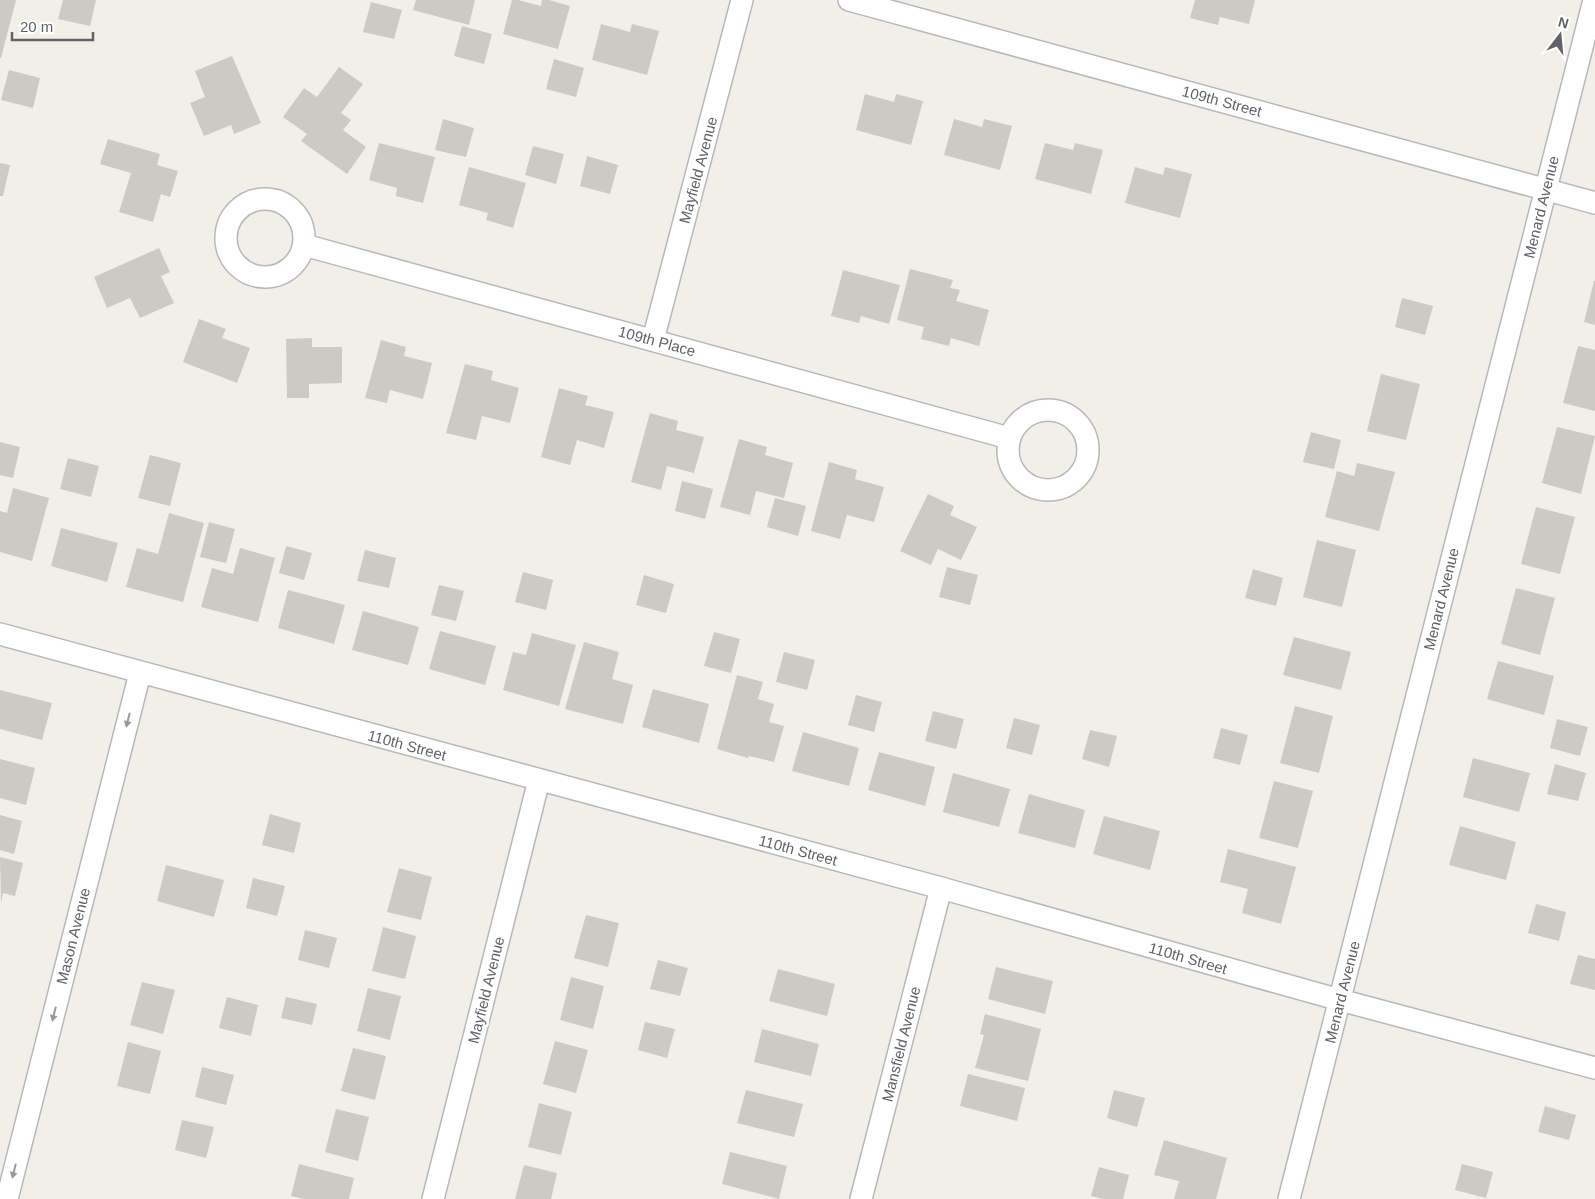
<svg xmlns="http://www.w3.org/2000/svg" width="1595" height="1199" viewBox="0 0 1595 1199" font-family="Arial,sans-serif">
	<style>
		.building { fill: #cccac5 }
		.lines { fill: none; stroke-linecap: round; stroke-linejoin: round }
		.street-casing { stroke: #b5b8bc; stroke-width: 24 }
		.street { stroke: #fff; stroke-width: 21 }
		.oneway { fill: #979a9d }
		.labels { text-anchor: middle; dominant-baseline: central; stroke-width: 5; stroke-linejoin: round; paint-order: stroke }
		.street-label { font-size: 15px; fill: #5f6368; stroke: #fff }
	</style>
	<rect width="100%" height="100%" fill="#f1efe8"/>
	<!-- building -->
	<g class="building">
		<polygon points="0,0 16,0 1,58 0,58"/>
		<polygon points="63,0 96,0 90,26 58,19"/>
		<polygon points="416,0 475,0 469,25 413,10"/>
		<polygon points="512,0 518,0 541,6 542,0 549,0 570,6 558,49 503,34"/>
		<polygon points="1195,0 1255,0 1249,24 1220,17 1218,25 1190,18"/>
		<polygon points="371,2 402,10 394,39 363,32"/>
		<polygon points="601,24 630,32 632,24 659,31 647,75 592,60"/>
		<polygon points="462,26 492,34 484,64 454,56"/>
		<polygon points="232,56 261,123 234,134 231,125 204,136 190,103 205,97 195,71"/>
		<polygon points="554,59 584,68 576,97 546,89"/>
		<polygon points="339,67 363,84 341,113 351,120 343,130 366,147 347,174 301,141 307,134 283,117 304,88 317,97"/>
		<polygon points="9,70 40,78 33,108 1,100"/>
		<polygon points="865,94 894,102 896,94 923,101 911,145 856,130"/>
		<polygon points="443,119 474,128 466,157 435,150"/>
		<polygon points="954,119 982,127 984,119 1012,126 1000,170 944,155"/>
		<polygon points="108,139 160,154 157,165 178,171 170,197 161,194 153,222 119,212 131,173 100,164"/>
		<polygon points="379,143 435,157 423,203 396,196 397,188 369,180"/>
		<polygon points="1045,143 1073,150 1075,143 1103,150 1091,194 1035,179"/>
		<polygon points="533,146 564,154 556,184 525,175"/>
		<polygon points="587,156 618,165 610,194 580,186"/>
		<polygon points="0,163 10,165 3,196 0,196"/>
		<polygon points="469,167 526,183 513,228 486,220 488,213 459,205"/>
		<polygon points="1135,167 1163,175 1165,167 1192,174 1180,218 1125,203"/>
		<polygon points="159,248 170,272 161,276 174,303 140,318 130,298 107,308 94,277"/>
		<polygon points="910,269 953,280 950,288 960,290 956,301 989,310 979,346 951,338 949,346 921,339 924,327 897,320"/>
		<polygon points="843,270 900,285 889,324 861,316 859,323 831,316"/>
		<polygon points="1594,281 1595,281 1595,325 1584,322"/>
		<polygon points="1402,298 1433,306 1425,335 1395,327"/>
		<polygon points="199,319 226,329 222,338 250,348 237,383 183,362"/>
		<polygon points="312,338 312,347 342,347 342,383 309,384 309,398 287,398 286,339"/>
		<polygon points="381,340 406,347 404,356 432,363 423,399 390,390 387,403 365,398"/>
		<polygon points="1578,346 1595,350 1595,411 1563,403"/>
		<polygon points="465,364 493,371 491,380 519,388 510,423 482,416 476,440 446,433"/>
		<polygon points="1381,374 1420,384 1406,440 1367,431"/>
		<polygon points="559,388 588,396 585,405 614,412 604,448 577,440 570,465 541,457"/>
		<polygon points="650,413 678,421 676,430 704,437 694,473 667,466 661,490 631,482"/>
		<polygon points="1557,427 1595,436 1581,494 1542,483"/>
		<polygon points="1311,432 1341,440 1334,469 1303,462"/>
		<polygon points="739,439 767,447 765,455 793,463 784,498 756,491 750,515 720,507"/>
		<polygon points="0,442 20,447 13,478 0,475"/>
		<polygon points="150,455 181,463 170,506 138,498"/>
		<polygon points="68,458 99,466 91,497 60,489"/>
		<polygon points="829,462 857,470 855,479 884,487 874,522 847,515 840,539 811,531"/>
		<polygon points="1357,463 1395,472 1379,531 1325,517 1337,471 1354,476"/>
		<polygon points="682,481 713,489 705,519 675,511"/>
		<polygon points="13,488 49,498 32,561 0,552 0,511 7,513"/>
		<polygon points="928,494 954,506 950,515 977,527 961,560 938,549 931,565 900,551"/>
		<polygon points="775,498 806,506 798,536 767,527"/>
		<polygon points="1536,507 1575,517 1560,574 1521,564"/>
		<polygon points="169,513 204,523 183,602 126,587 137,548 158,554"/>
		<polygon points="209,522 235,529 226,563 200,557"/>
		<polygon points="61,528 118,543 107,582 51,566"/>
		<polygon points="1317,540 1356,550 1342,607 1303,597"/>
		<polygon points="286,546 312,553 304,580 279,573"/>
		<polygon points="240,548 275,558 258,622 201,607 212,568 233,574"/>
		<polygon points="365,550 396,558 389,588 357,581"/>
		<polygon points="947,567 978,575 970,605 939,597"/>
		<polygon points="1253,569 1283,578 1276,606 1245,598"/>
		<polygon points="523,572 553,580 546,610 515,602"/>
		<polygon points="644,575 674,584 666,613 636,605"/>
		<polygon points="439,585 464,591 456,621 431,615"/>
		<polygon points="1516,588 1555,598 1540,655 1501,644"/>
		<polygon points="288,590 345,605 334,644 278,628"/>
		<polygon points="363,611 419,627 408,665 352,650"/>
		<polygon points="440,631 496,646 485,685 429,669"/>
		<polygon points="714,632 740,639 731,673 704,666"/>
		<polygon points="532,633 576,645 559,706 503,690 513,652 526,655"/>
		<polygon points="1294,637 1351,652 1341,690 1283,675"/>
		<polygon points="584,642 619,652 612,679 633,685 623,724 565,709"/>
		<polygon points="784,652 815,660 807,690 776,682"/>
		<polygon points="1498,661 1554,676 1544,715 1487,699"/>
		<polygon points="737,675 763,682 758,699 774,704 769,722 784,726 774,762 749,756 748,758 717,749"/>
		<polygon points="653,689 709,704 699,743 642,727"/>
		<polygon points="0,690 52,703 42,740 0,729"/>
		<polygon points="856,695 882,702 874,732 848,725"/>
		<polygon points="1295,706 1333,716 1319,773 1280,763"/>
		<polygon points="933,711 964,719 956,749 925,741"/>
		<polygon points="1014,718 1040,725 1032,755 1006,748"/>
		<polygon points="1557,719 1588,727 1580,756 1550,748"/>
		<polygon points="1221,728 1248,735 1240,765 1213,758"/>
		<polygon points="1090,730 1117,736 1109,767 1082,759"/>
		<polygon points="803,732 859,748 849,786 792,771"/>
		<polygon points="879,752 935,767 925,806 868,790"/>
		<polygon points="1473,758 1530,773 1519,812 1463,797"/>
		<polygon points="0,759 35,768 26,805 0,798"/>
		<polygon points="1555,764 1586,773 1578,801 1547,794"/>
		<polygon points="953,773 1010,789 999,827 943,812"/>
		<polygon points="1274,781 1313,791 1298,848 1259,838"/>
		<polygon points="1029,794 1085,810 1075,848 1018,833"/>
		<polygon points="270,814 301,823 294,853 262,845"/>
		<polygon points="0,815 22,821 14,854 0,850"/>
		<polygon points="1104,816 1160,831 1150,870 1093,854"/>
		<polygon points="1460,826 1516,842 1506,880 1449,865"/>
		<polygon points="1228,849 1296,867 1281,924 1242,913 1248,889 1220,882"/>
		<polygon points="0,857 23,863 15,896 3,893 1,903"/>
		<polygon points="166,865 224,880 214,917 157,901"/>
		<polygon points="399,868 432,877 421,920 387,912"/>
		<polygon points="253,878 285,886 277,916 246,908"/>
		<polygon points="1536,904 1566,912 1559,941 1528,933"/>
		<polygon points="586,915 619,923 608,967 574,958"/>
		<polygon points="383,927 416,936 405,979 372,971"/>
		<polygon points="305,930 337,938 329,968 298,960"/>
		<polygon points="1578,955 1595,959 1595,990 1570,984"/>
		<polygon points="658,960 688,968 680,996 650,989"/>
		<polygon points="996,967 1053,981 1045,1014 988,999"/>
		<polygon points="778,969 835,984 827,1016 769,1001"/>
		<polygon points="571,977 604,986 593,1029 560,1020"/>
		<polygon points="142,982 175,990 163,1034 130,1025"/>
		<polygon points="368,988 401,996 390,1040 357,1031"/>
		<polygon points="227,997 258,1005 251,1036 219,1028"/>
		<polygon points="286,997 317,1004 312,1025 281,1018"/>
		<polygon points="985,1014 1041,1029 1028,1081 975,1068 984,1035 980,1034"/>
		<polygon points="645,1022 675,1029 667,1058 638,1050"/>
		<polygon points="762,1029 819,1044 811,1076 754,1062"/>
		<polygon points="555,1041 588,1050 576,1093 543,1084"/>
		<polygon points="128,1042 161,1051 150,1094 117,1086"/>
		<polygon points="353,1048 386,1056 375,1100 341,1091"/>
		<polygon points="202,1067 234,1075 226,1105 195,1097"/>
		<polygon points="968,1074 1025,1088 1017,1121 960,1106"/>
		<polygon points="746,1090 803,1104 794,1137 737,1123"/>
		<polygon points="1114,1090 1145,1098 1137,1127 1107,1118"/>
		<polygon points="539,1103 572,1112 561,1155 528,1147"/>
		<polygon points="1545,1106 1576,1115 1569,1140 1538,1132"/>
		<polygon points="336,1109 369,1117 358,1161 325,1152"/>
		<polygon points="182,1120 214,1127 206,1158 175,1150"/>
		<polygon points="1164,1140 1227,1158 1216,1199 1174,1199 1179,1181 1154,1175"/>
		<polygon points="730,1152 787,1166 779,1199 722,1184"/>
		<polygon points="299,1164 354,1178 349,1199 304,1199 291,1196"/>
		<polygon points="1462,1164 1493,1172 1486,1198 1455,1190"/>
		<polygon points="524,1165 557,1173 551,1199 515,1199"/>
		<polygon points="1099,1167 1129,1175 1123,1199 1103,1199 1091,1196"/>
	</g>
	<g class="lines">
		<!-- street casing -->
		<g class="street-casing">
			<g id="street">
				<polyline points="849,0 1595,203"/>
				<circle cx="265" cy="238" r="39"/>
				<polyline points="304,245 1009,438"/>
				<polyline points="653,340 742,0"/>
				<circle cx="1048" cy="450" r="40"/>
				<polyline points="0,634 941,888 1340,1000 1595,1068"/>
				<polyline points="7,1199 140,673"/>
				<polyline points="433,1199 539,780"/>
				<polyline points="861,1199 941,888"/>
				<polyline points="1289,1199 1594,0"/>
			</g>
		</g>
		<!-- street -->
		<use href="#street" class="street"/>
	</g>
	<!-- one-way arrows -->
	<defs><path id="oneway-solid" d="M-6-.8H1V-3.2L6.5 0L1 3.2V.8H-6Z" transform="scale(1.25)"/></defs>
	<g class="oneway">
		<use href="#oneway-solid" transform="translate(128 720) rotate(104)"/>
		<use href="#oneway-solid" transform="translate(54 1014) rotate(104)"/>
		<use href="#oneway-solid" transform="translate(14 1171) rotate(104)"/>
	</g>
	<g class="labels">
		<!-- street labels -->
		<g class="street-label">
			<text transform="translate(1222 101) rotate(15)">109th Street</text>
			<text transform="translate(698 170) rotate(-75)">Mayfield Avenue</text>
			<text transform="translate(1541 207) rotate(-76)">Menard Avenue</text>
			<text transform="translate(657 341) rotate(15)">109th Place</text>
			<text transform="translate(1441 599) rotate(-76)">Menard Avenue</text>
			<text transform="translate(407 745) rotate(15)">110th Street</text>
			<text transform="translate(798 850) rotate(15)">110th Street</text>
			<text transform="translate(73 936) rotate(-76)">Mason Avenue</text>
			<text transform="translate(1188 958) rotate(16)">110th Street</text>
			<text transform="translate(486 990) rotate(-76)">Mayfield Avenue</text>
			<text transform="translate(1342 992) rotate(-76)">Menard Avenue</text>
			<text transform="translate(901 1044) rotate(-76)">Mansfield Avenue</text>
		</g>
	</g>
	<!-- north arrow -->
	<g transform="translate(1560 35) rotate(16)" stroke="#ffffff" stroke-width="4" paint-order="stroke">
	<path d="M0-4L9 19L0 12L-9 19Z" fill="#5f6368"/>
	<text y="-8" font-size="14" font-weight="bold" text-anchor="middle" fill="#5f6368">N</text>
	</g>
	<!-- scale -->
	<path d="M12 32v8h81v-8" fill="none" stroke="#5f6368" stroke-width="2.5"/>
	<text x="20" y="32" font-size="15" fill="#5f6368" stroke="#ffffff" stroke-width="4" paint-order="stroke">20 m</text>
</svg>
